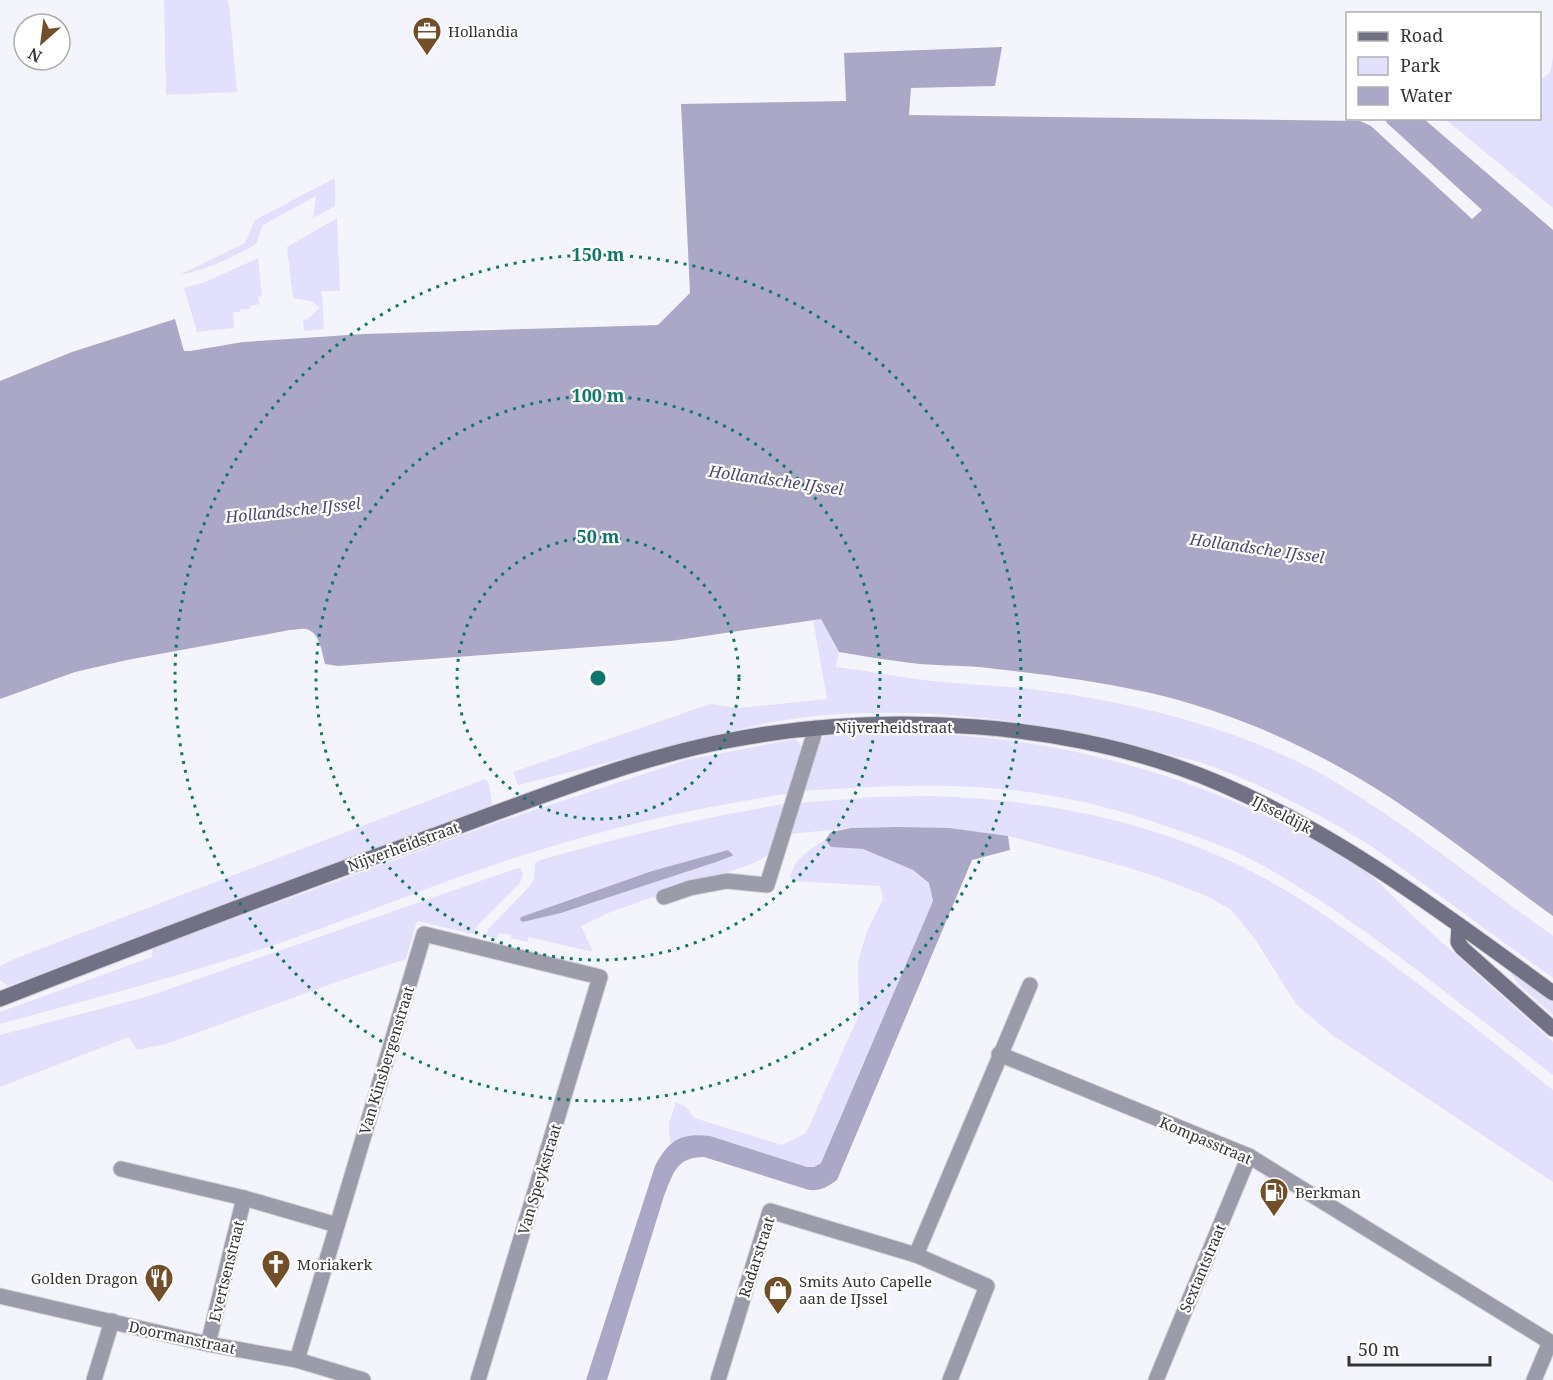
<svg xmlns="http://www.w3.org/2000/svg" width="1553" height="1380" viewBox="0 0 1553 1380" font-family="'Noto Serif',serif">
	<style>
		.green { fill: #e3e0fe; fill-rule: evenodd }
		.water { fill: #aba8c7 }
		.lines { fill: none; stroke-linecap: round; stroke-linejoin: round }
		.street-casing { stroke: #d1d1d9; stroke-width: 17 }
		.secondary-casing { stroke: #d1d1d9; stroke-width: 17 }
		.street { stroke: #9c9ba9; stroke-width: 15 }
		.secondary { stroke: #727084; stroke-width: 15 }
		.ring { fill: none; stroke: #0f766e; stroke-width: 3; stroke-dasharray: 3 6 }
		.labels { text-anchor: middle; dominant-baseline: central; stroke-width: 4.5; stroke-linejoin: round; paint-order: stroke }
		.poi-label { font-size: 15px; fill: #343437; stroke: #fff; text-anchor: start }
		.street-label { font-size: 15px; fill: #343437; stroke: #fff }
		.water-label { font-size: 16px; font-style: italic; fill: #4d4674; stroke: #fff }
		.centre { fill: #0f766e; stroke: #fff; stroke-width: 3 }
		.ring-label { font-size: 18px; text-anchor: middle; font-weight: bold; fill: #0f766e; stroke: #fff; stroke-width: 4.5; stroke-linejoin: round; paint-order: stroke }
	</style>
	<rect width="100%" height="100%" fill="#f4f4fd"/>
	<!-- green -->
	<g class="green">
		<polygon points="164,0 227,0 229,4 237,92 166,95"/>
		<polygon points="1553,57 1553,208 1445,119 1540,118 1540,81 1550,72"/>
		<path d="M335,178V206L313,218L316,196L263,225L256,244C231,258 207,270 179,275L245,243L255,220Z"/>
		<polygon points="337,218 340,291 322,291 324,329 304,331 303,320 308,319 320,307 310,301 293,298 287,247"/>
		<polygon points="258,258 262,296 258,297 260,304 250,306 250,309 241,309 240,312 233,312 234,328 197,332 184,288 205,282"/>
		<path d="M821,619L839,652L836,667C872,671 907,679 943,682C975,685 1007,686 1038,690C1134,702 1242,729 1327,777C1407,823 1478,883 1553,936V978L1374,848C1322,815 1266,786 1208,765C1191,759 1173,756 1155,751C1050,722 936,707 827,715C776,719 726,732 676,745C623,759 571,772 518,785L513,772L710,704L739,708L827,699L813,620Z"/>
		<path d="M904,733C1032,734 1157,764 1273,819C1302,834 1334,848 1361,867C1380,881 1396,901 1414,917C1460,959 1507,1000 1553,1042V1075C1505,1038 1457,1001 1409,964C1359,927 1309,890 1254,861C1226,846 1195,836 1165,826C1137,816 1108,807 1078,801C987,780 894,785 802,791L819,741L826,736Z"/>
		<path d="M795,739C811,750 797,777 793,793C702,806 614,826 527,854C441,881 357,917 271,946C182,976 90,999 0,1024V1012L152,957L153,948L504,820L686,760Z"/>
		<polygon points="485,779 489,785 493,810 8,986 0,980 0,966 19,957"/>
		<path d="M929,796C1038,799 1146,819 1245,868C1299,895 1348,931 1396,967C1449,1007 1501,1048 1553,1090V1182L1332,1035L1296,1004L1255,939L1231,910L1209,897L1163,879L1123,866L1008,836L897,827L851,828L789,834L799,803L875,797Z"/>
		<path d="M790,803C784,818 779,837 771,851C759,869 689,881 667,886V892L611,912L581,926L593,952L529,937L527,942L511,938V935L499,933L497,938L485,936L489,928L531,885L534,879L535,863L540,860C623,836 705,817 790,803ZM728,850L732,856L561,913L523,922L521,917L652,871Z"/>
		<path d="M825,840L831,847L863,849L913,870L929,883L933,901L821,1163L814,1167H807L710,1136L681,1138L670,1144L669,1124L676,1102L686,1107L694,1118L782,1145L806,1133L859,1015L858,962L867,931L883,899L880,886L793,881L790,877C795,858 809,850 825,840Z"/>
		<polygon points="518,868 521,869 523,874 520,883 477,926 473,934 417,921 406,959 334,983 166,1044 137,1050 129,1037 0,1087 0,1035 146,997"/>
		<polygon points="1508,969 1553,1002 1553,1015 1518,984"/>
	</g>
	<!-- water -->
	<g class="water">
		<path d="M1002,47L995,86L911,88L909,115L1360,121L1371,126L1472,219L1482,210L1387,123L1385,119H1424L1553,230V916C1493,873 1435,825 1372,786C1302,743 1226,710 1146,692C1091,680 1035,673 979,667C957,665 934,666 911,663C887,660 863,656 839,652L821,619L671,641L338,666L325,664C322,653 320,632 306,629C301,628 295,630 290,630L127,660L75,672L0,699V381L72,352L175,319L184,351H190L243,342L364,334L658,325L690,293L681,104L846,101L844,53Z"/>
		<path d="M897,827L949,828L1008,836L1010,850L972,860L837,1180C827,1187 821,1191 809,1190L704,1157C676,1157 673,1174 664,1196L607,1380H586L655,1166C669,1140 680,1133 710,1136L807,1167H814L821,1163L933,901L929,883L913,870L863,849L831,847L825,840L831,832L851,828Z"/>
		<polygon points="728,850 733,855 732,856 716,862 561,913 523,922 520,920 521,917 652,871"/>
	</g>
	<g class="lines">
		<!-- street casing -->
		<g class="street-casing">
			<g id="street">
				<polyline points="664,897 690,888 727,881 767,885 816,728"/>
				<polyline points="999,1054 1249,1156 1550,1342 1534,1380"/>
				<polyline points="121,1169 244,1198"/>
				<polyline points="916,1255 1030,985"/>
				<polyline points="0,1296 208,1344 297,1360 363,1380"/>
				<polyline points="208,1344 244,1198 337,1225"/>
				<polyline points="297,1360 424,934 600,977 478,1380"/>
				<polyline points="94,1380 112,1321"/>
				<polyline points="718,1380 770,1211 916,1255 987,1286 950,1380"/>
				<polyline points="1156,1380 1249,1156"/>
			</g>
		</g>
		<!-- secondary casing -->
		<g class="secondary-casing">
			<g id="secondary">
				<polyline points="1459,925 1458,942 1462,948 1553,1029"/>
				<path d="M0,999C141,944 282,890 424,839C523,804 623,761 726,741C882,710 1073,720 1221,784C1342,836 1447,916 1553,993"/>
			</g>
		</g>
		<!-- street -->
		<use href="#street" class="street"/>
		<!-- secondary -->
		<use href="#secondary" class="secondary"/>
	</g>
	<!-- distance rings -->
	<g class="ring">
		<circle cx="598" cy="678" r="141"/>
		<circle cx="598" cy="678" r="282"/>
		<circle cx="598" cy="678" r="423"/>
	</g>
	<!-- icons -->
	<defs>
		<g id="office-pin" transform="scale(1.5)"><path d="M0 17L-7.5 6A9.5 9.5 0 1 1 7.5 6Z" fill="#724f28" stroke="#fff"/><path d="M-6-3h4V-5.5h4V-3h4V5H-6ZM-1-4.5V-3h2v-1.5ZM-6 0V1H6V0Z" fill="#fff"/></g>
		<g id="fuel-pin" transform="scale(1.5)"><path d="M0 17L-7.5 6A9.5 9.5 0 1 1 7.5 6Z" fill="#724f28" stroke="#fff"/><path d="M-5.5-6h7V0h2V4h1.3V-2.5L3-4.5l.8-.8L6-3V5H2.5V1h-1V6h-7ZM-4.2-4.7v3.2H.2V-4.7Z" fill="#fff"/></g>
		<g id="church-pin" transform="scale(1.5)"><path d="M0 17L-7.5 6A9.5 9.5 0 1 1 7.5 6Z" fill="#724f28" stroke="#fff"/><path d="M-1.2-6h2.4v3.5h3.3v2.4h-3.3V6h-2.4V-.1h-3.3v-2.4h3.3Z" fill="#fff"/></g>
		<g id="restaurant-pin" transform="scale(1.5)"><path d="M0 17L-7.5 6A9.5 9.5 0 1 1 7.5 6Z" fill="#724f28" stroke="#fff"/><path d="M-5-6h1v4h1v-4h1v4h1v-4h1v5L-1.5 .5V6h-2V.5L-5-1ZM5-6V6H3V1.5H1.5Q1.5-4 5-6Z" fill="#fff"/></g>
		<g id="shop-pin" transform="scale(1.5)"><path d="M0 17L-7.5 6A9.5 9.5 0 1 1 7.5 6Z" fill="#724f28" stroke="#fff"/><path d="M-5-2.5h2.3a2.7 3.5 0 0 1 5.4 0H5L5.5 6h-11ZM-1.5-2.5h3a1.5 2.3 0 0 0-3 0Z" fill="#fff"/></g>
	</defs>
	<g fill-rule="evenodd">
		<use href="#office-pin" x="427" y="31"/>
		<use href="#fuel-pin" x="1274" y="1192"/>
		<use href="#church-pin" x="276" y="1264"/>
		<use href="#restaurant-pin" x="159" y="1278"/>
		<use href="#shop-pin" x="778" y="1290"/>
	</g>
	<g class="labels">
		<!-- poi labels -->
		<g class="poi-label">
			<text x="448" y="31">Hollandia</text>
			<text x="1295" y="1192">Berkman</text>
			<text x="297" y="1264">Moriakerk</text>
			<text x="138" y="1278" text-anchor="end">Golden Dragon</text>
			<text x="799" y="1281">Smits Auto Capelle<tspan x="799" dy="17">aan de IJssel</tspan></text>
		</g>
		<!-- street labels -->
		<g class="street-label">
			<text x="894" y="727">Nijverheidstraat</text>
			<text transform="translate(1282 814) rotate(27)">IJsseldijk</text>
			<text transform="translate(403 846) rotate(-20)">Nijverheidstraat</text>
			<text transform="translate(386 1060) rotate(-73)">Van Kinsbergenstraat</text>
			<text transform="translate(1206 1140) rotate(23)">Kompasstraat</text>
			<text transform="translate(539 1179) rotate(-73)">Van Speykstraat</text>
			<text transform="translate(756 1257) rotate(-72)">Radarstraat</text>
			<text transform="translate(1202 1268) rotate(-67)">Sextantstraat</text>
			<text transform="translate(226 1271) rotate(-76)">Evertsenstraat</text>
			<text transform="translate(182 1337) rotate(12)">Doormanstraat</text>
		</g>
		<!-- water labels -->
		<g class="water-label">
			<text transform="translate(776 480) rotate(8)">Hollandsche IJssel</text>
			<text transform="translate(293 510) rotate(-6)">Hollandsche IJssel</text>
			<text transform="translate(1257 548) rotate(8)">Hollandsche IJssel</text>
		</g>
	</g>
	<circle cx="598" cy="678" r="9" class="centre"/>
	<g class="ring-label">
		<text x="598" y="261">150 m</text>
		<text x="598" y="402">100 m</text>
		<text x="598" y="543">50 m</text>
	</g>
	<!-- legend -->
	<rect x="1346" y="12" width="195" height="108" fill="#ffffff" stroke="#aeaeaf" stroke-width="1.5"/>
	<rect x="1358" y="32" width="30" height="9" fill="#727084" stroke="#aeaeaf" stroke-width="1.5"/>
	<text x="1400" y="42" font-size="18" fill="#343437">Road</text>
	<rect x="1358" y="57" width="30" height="18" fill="#e3e0fe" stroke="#aeaeaf" stroke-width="1.5"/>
	<text x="1400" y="72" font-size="18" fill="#343437">Park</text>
	<rect x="1358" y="87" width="30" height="18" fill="#aba8c7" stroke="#aeaeaf" stroke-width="1.5"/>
	<text x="1400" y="102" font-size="18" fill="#343437">Water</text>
	<!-- north arrow -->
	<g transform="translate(42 42) rotate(208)"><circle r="28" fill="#ffffff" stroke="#aeaeaf" stroke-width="1.5"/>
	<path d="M0-4.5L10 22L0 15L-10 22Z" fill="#724f28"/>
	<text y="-9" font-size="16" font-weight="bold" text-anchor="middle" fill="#343437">N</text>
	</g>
	<!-- scale -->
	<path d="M1349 1356v9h141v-9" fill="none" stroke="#343437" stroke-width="3"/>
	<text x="1358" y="1356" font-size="18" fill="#343437" stroke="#ffffff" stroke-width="4.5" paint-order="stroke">50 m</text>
</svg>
